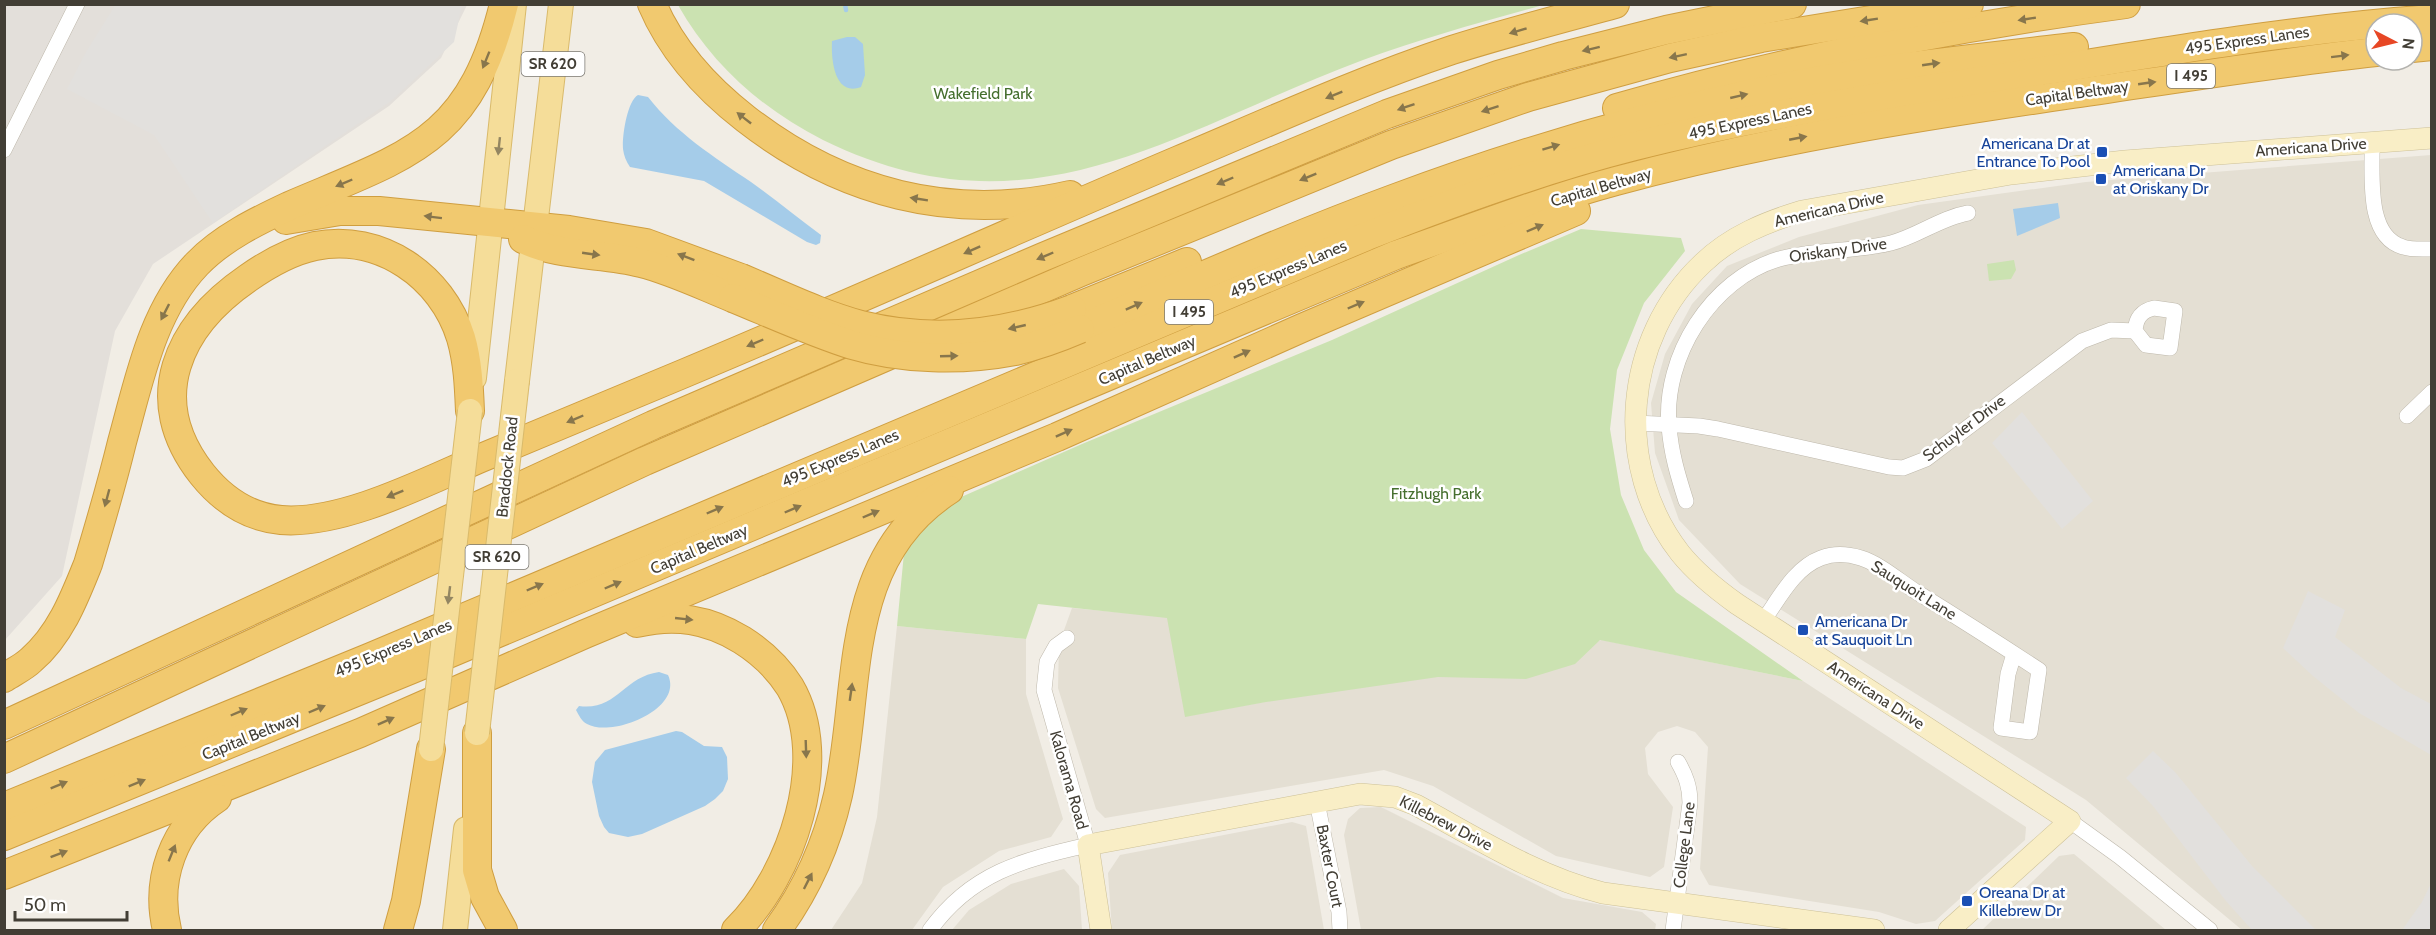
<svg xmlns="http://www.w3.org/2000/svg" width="2436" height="935" viewBox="0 0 2436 935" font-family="Cabin,sans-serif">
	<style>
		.residential { fill: #e4dfd3 }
		.industrial { fill: #e3dfda }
		.green { fill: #cbe2b1 }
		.parking { fill: #e2e0dd }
		.water { fill: #a5cce9 }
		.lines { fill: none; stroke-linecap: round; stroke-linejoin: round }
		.stream { stroke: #a5cce9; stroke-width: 4.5 }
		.street-casing { stroke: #beb8ab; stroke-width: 16 }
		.secondary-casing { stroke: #cdc198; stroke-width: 22 }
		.primary-casing { stroke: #d9ba6b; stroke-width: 26 }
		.highway-casing { stroke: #cf9e40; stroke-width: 30 }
		.street { stroke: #fff; stroke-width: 15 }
		.secondary { stroke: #f9eec6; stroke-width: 21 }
		.primary { stroke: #f5dd99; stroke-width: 24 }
		.highway { stroke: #f1c96f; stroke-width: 28 }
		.primary-bridge-casing { stroke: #d9ba6b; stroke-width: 26; stroke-linecap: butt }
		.highway-bridge-casing { stroke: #cf9e40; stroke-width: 30; stroke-linecap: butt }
		.primary-bridge { stroke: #f5dd99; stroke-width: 24 }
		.highway-bridge { stroke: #f1c96f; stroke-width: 28 }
		.oneway { fill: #88764c }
		.oneway2 { fill: #938662 }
		.transit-dot { fill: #1a4fb4; stroke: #fff; stroke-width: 2 }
		.labels { text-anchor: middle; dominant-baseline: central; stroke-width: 5; stroke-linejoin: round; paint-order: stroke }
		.shield { fill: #fff; stroke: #7b7872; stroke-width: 1.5 }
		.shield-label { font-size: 15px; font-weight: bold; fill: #423e35 }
		.street-label { font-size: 16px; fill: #423e35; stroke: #fff }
		.park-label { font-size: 16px; fill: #456f2e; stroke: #fff }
		.transit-label { font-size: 16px; fill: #164399; stroke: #fff; text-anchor: start }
	</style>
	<rect width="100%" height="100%" fill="#f1ede5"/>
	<!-- residential -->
	<g class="residential">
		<polygon points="2431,155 2431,930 2242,930 2086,800 1740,584 1679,520 1655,453 1651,403 1665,354 1692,304 1727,266 1799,237 1918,205 2086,182"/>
		<polygon points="1072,608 1169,617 1187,716 1602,640 1803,681 2026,827 2025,840 1935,921 1916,924 1879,912 1709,885 1700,869 1708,747 1695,732 1677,726 1658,732 1645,748 1648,774 1673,807 1664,867 1650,877 1556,856 1433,786 1384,770 1105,818 1096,809 1058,688 1059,644"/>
		<polygon points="897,626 1026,639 1026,694 1063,819 1051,837 999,851 943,887 912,930 831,930 862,883 877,817"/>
		<polygon points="1381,807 1563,898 1642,912 1656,924 1655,930 1361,930 1344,835 1348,819 1360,808"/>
		<polygon points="1292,822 1306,826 1324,930 1112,930 1108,873 1120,855"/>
		<polygon points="2074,854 2166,930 1982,930 2059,856"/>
		<polygon points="1064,869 1079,886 1082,930 952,930 969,910 1011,884"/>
	</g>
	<!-- industrial -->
	<polygon class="industrial" points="5,5 467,5 441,58 389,106 153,264 115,331 62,576 5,640"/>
	<!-- green -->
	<g class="green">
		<path d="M678,5H1543C1482,22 1422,38 1363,60C1173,131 1030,242 823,140C762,109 712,65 678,5Z"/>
		<polygon points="1581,229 1681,238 1685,251 1644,303 1617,370 1610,429 1621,495 1644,550 1676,592 1803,681 1600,640 1575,664 1526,679 1438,677 1266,702 1185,717 1167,618 1038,604 1026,639 897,626 904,553 932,520 959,498 1082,444 1332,340 1519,255"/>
		<polygon points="2014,260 2016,270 2011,279 1989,281 1987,264"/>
	</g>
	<!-- parking -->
	<g class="parking">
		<polygon points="116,4 462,4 462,5 454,42 391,101 213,223 154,135 67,89 86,52"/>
		<polygon points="2022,412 2093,501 2062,529 1992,443"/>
		<polygon points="2308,591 2345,610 2335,637 2401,688 2431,704 2431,755 2359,713 2313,676 2283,648"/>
		<polygon points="2153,751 2175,772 2252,866 2316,930 2252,930 2226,901 2153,806 2126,778"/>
		<polygon points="2431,883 2431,930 2402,930 2422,902"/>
	</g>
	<!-- water -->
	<g class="water">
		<path d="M847,37H855L863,44L865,75L861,87C834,97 831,59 832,41Z"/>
		<path d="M638,95L648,97C676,133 714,157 751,182C775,199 798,218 821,235L820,243L816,245L807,242L704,181L630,167C626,161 624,156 623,149C622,137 627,101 638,95Z"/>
		<polygon points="2058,203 2060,218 2017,236 2013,209"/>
		<path d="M659,672L668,675C684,709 612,738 587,724C581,721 579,715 576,710L579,706C617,711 623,677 659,672Z"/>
		<polygon points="676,731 682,732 704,746 722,747 727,757 728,779 723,791 715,799 705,806 642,834 628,837 609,833 604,827 599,816 592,782 595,762 605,750"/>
	</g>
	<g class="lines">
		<!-- stream -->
		<polyline class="stream" points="845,4 846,10"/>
		<!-- street casing -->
		<g class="street-casing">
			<g id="street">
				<path d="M2372,142C2373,174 2365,236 2403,247C2412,250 2422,249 2432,249"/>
				<polyline points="4,150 77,4"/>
				<path d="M2154,308L2175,311L2170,348L2146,345L2135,331C2136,318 2141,311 2154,308Z"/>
				<polyline points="2407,416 2432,392"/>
				<polyline points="1635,423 1699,426 1718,429 1889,467 1903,468 1926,459 2082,341 2111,330 2135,331"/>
				<path d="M1686,501C1678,476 1671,453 1669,426C1663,357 1711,279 1779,259C1815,249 1854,252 1891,243C1918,236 1940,218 1968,213"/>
				<path d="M1763,621C1779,599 1794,568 1821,558C1834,553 1848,554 1861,558C1880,564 1898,580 1915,591C1957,617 1998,643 2039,670L2030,732L2001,728L2008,674L2014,654"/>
				<polyline points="1317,802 1339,912 1340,930"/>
				<polyline points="2070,821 2120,857 2210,930"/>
				<path d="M930,930C971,873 1022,860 1088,845L1044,690L1047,662L1056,646L1067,638"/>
				<path d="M1673,930L1690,803C1690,787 1686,776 1678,762"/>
			</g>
		</g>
		<!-- secondary casing -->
		<g class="secondary-casing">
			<g id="secondary">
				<path d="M1101,930L1088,845L1360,794L1395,797L1416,805C1477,838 1536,876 1603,893L1874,930"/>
				<path d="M1949,930L2070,821L1737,604C1716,589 1696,573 1680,553C1613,467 1623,338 1703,263C1731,236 1766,222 1802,211L2011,174L2125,161L2432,138"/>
			</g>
		</g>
		<!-- primary casing -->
		<g class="primary-casing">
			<g id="primary">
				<polyline points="474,378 514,4"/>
				<polyline points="517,381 561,4"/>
				<polyline points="455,930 466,829"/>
			</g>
		</g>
		<!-- highway casing -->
		<g class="highway-casing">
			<g id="highway">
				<path d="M652,4C672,51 706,88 746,119C841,193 952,222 1070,195"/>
				<polyline points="2412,48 2432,46"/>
				<path d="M1617,108C1783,60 1954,27 2126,4"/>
				<polyline points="286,220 340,211 379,211 569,230 646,243 741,278"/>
				<path d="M523,239C559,257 603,253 641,263C673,271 703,286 733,298"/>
				<polyline points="1072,309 1187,262"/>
				<path d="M1080,329C1184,284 1287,238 1393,199C1511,155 1635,118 1759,92C1862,70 1968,59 2074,47"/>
				<path d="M470,411C469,387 468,362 461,338C442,276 380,233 315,246C291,251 268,264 248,278C178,326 143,399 202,474C222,499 248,517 281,520C342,525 425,482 481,458C549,430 617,402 685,373C850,304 1014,230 1179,160C1269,122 1359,81 1452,50C1506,33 1560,19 1615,4"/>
				<path d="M637,623C675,614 708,619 742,640C761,652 778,668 790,687C832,759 791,877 736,930"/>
				<path d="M4,678C13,672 24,667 31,660C60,635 74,599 88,564C100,524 112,483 122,442C139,381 152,311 197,264C222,238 257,221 289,206C408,155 470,143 504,4"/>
				<polyline points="4,725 653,425 1043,257 1387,114 1498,75 1563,56 1666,30 1792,4"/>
				<polyline points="477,733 477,870 485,897 503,930"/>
				<polyline points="4,759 645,461 1081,272 1391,145 1528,97 1670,58 1761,38 1969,4"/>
				<path d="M4,807L371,657L1367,236C1453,202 1541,170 1631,147C1761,114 1893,95 2024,74C2159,52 2295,29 2432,19"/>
				<path d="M4,836L417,667L1396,255C1469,229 1542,201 1616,181C1764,141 1915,117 2066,95C2169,80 2272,63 2376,52"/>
				<polyline points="4,875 360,733 585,634 1057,437 1302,328 1576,211"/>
				<path d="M167,930C155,880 173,827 217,798"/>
				<polyline points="398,930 406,901 431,749"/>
				<path d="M777,930C807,889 827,844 838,795C862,686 840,560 949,490"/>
			</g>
		</g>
		<!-- street -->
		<use href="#street" class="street"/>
		<!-- secondary -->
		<use href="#secondary" class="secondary"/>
		<!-- primary -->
		<use href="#primary" class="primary"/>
		<!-- highway -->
		<use href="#highway" class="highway"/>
		<!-- primary-bridge casing -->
		<g class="primary-bridge-casing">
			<g id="primary-bridge">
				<polyline points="477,733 517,381"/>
				<polyline points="431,749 470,411"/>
			</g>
		</g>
		<!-- highway-bridge casing -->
		<g class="highway-bridge-casing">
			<g id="highway-bridge">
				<path d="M741,278C780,294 820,314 861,325C933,343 1003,335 1072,309"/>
				<path d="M733,298C772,314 811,332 852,345C902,360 963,361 1015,351C1037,346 1059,338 1080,329"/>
			</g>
		</g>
		<!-- primary-bridge -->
		<use href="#primary-bridge" class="primary-bridge"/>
		<!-- highway-bridge -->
		<use href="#highway-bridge" class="highway-bridge"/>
	</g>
	<!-- one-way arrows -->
	<defs><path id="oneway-solid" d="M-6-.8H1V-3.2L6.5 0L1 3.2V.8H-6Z" transform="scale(1.5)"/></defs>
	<g class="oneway">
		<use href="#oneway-solid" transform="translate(2027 19) rotate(171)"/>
		<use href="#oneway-solid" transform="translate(1869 20) rotate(171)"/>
		<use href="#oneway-solid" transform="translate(1518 31) rotate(163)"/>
		<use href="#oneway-solid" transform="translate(1591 49) rotate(166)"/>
		<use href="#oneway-solid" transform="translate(1678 56) rotate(168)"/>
		<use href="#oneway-solid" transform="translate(2340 56) rotate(-7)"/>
		<use href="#oneway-solid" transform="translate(486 60) rotate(112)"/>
		<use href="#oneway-solid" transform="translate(1931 64) rotate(-8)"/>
		<use href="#oneway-solid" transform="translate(2147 83) rotate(-8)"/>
		<use href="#oneway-solid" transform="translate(1334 95) rotate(158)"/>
		<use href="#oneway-solid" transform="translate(1739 96) rotate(-13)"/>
		<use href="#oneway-solid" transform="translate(1406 107) rotate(161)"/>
		<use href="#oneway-solid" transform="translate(1490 109) rotate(162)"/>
		<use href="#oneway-solid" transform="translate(744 118) rotate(-142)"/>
		<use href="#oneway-solid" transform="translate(1798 138) rotate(-11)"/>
		<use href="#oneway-solid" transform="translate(1551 147) rotate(-17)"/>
		<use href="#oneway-solid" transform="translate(1308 177) rotate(158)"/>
		<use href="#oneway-solid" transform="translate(1225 181) rotate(157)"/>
		<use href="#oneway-solid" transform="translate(344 183) rotate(157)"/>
		<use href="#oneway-solid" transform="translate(919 199) rotate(-171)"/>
		<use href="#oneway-solid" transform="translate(433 217) rotate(-173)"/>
		<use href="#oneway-solid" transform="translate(1535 228) rotate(-23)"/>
		<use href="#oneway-solid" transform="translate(972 250) rotate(156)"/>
		<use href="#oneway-solid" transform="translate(591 254) rotate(8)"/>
		<use href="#oneway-solid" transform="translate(1045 256) rotate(157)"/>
		<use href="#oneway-solid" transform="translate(686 257) rotate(-159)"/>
		<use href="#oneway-solid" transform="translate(1356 305) rotate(-23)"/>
		<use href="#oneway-solid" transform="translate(1134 306) rotate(-24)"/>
		<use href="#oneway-solid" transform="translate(165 312) rotate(117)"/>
		<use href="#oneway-solid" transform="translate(1017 327) rotate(167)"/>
		<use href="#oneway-solid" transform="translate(755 343) rotate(157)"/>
		<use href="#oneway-solid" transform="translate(1242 354) rotate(-24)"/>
		<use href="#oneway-solid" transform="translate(949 356) rotate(-2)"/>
		<use href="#oneway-solid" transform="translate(575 419) rotate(157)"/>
		<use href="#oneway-solid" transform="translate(1064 433) rotate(-24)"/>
		<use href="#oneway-solid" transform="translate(395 494) rotate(158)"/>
		<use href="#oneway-solid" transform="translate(107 498) rotate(105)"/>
		<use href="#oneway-solid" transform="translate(793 509) rotate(-23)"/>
		<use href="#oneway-solid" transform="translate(715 510) rotate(-23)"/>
		<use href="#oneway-solid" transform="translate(871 514) rotate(-23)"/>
		<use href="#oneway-solid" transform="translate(613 585) rotate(-23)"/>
		<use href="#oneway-solid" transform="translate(535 587) rotate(-23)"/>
		<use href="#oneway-solid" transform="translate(684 619) rotate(6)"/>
		<use href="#oneway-solid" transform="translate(851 692) rotate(-82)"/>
		<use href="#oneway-solid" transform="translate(317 709) rotate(-23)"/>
		<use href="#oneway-solid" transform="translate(239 712) rotate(-23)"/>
		<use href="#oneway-solid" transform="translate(386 721) rotate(-24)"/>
		<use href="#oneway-solid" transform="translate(806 749) rotate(88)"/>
		<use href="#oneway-solid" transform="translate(137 783) rotate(-22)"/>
		<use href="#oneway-solid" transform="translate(59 785) rotate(-22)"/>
		<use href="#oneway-solid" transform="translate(172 853) rotate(-68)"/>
		<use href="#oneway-solid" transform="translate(59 854) rotate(-21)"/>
		<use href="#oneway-solid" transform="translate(808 881) rotate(-63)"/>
	</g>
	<g class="oneway2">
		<use href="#oneway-solid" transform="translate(499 146) rotate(96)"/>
		<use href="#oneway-solid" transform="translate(449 595) rotate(97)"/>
	</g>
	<!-- markers -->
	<g class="transit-dot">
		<rect x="2096" y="146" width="12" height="12" rx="3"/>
		<rect x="2095" y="173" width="12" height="12" rx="3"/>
		<rect x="1797" y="624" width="12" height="12" rx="3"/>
		<rect x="1961" y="895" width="12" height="12" rx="3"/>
	</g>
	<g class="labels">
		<!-- shield labels -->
		<g class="shield">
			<rect x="521.5" y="52" width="63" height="24" rx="4.5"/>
			<rect x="2167" y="64" width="48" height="24" rx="4.5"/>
			<rect x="1165" y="300" width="48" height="24" rx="4.5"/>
			<rect x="465.5" y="545" width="63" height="24" rx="4.5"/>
		</g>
		<g class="shield-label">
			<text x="553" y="64">SR 620</text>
			<text x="2191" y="76">I 495</text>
			<text x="1189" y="312">I 495</text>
			<text x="497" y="557">SR 620</text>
		</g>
		<!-- street labels -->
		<g class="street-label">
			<text transform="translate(2247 40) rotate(-8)">495 Express Lanes</text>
			<text transform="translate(2077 93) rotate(-8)">Capital Beltway</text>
			<text transform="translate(1750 121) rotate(-12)">495 Express Lanes</text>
			<text transform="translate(2311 147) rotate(-4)">Americana Drive</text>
			<text transform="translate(1601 187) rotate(-16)">Capital Beltway</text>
			<text transform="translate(1829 209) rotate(-13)">Americana Drive</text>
			<text transform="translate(1838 250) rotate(-8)">Oriskany Drive</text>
			<text transform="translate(1288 269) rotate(-23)">495 Express Lanes</text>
			<text transform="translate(1147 360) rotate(-23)">Capital Beltway</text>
			<text transform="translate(1964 428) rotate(-37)">Schuyler Drive</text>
			<text transform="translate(840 458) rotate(-23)">495 Express Lanes</text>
			<text transform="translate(507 467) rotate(-84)">Braddock Road</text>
			<text transform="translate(699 549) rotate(-23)">Capital Beltway</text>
			<text transform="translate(1914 590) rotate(32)">Sauquoit Lane</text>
			<text transform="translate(393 648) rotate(-23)">495 Express Lanes</text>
			<text transform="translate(1876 695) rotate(33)">Americana Drive</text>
			<text transform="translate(251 736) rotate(-22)">Capital Beltway</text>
			<text transform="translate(1069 780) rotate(74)">Kalorama Road</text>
			<text transform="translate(1446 823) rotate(27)">Killebrew Drive</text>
			<text transform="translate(1684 845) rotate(-83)">College Lane</text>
			<text transform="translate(1330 866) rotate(79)">Baxter Court</text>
		</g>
		<!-- park labels -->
		<g class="park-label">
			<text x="983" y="93">Wakefield Park</text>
			<text x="1436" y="493">Fitzhugh Park</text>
		</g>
		<!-- transit labels -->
		<g class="transit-label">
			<text x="2090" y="143" text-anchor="end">Americana Dr at<tspan x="2090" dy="18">Entrance To Pool</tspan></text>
			<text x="2113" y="170">Americana Dr<tspan x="2113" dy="18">at Oriskany Dr</tspan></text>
			<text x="1815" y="621">Americana Dr<tspan x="1815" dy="18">at Sauquoit Ln</tspan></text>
			<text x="1979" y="892">Oreana Dr at<tspan x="1979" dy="18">Killebrew Dr</tspan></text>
		</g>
	</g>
	<!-- border -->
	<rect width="2436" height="935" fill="none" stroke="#423e35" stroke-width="12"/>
	<!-- north arrow -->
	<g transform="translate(2394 42) rotate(97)"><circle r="28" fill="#ffffff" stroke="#b3b2ae" stroke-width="1.5"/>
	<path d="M0-4.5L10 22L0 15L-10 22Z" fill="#e74725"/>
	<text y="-9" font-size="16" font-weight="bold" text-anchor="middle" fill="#423e35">N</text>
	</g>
	<!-- scale -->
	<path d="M15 911v9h112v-9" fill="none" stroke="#423e35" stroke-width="3"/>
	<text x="24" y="911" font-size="18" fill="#423e35" stroke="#ffffff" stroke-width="4.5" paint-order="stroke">50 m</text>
</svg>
